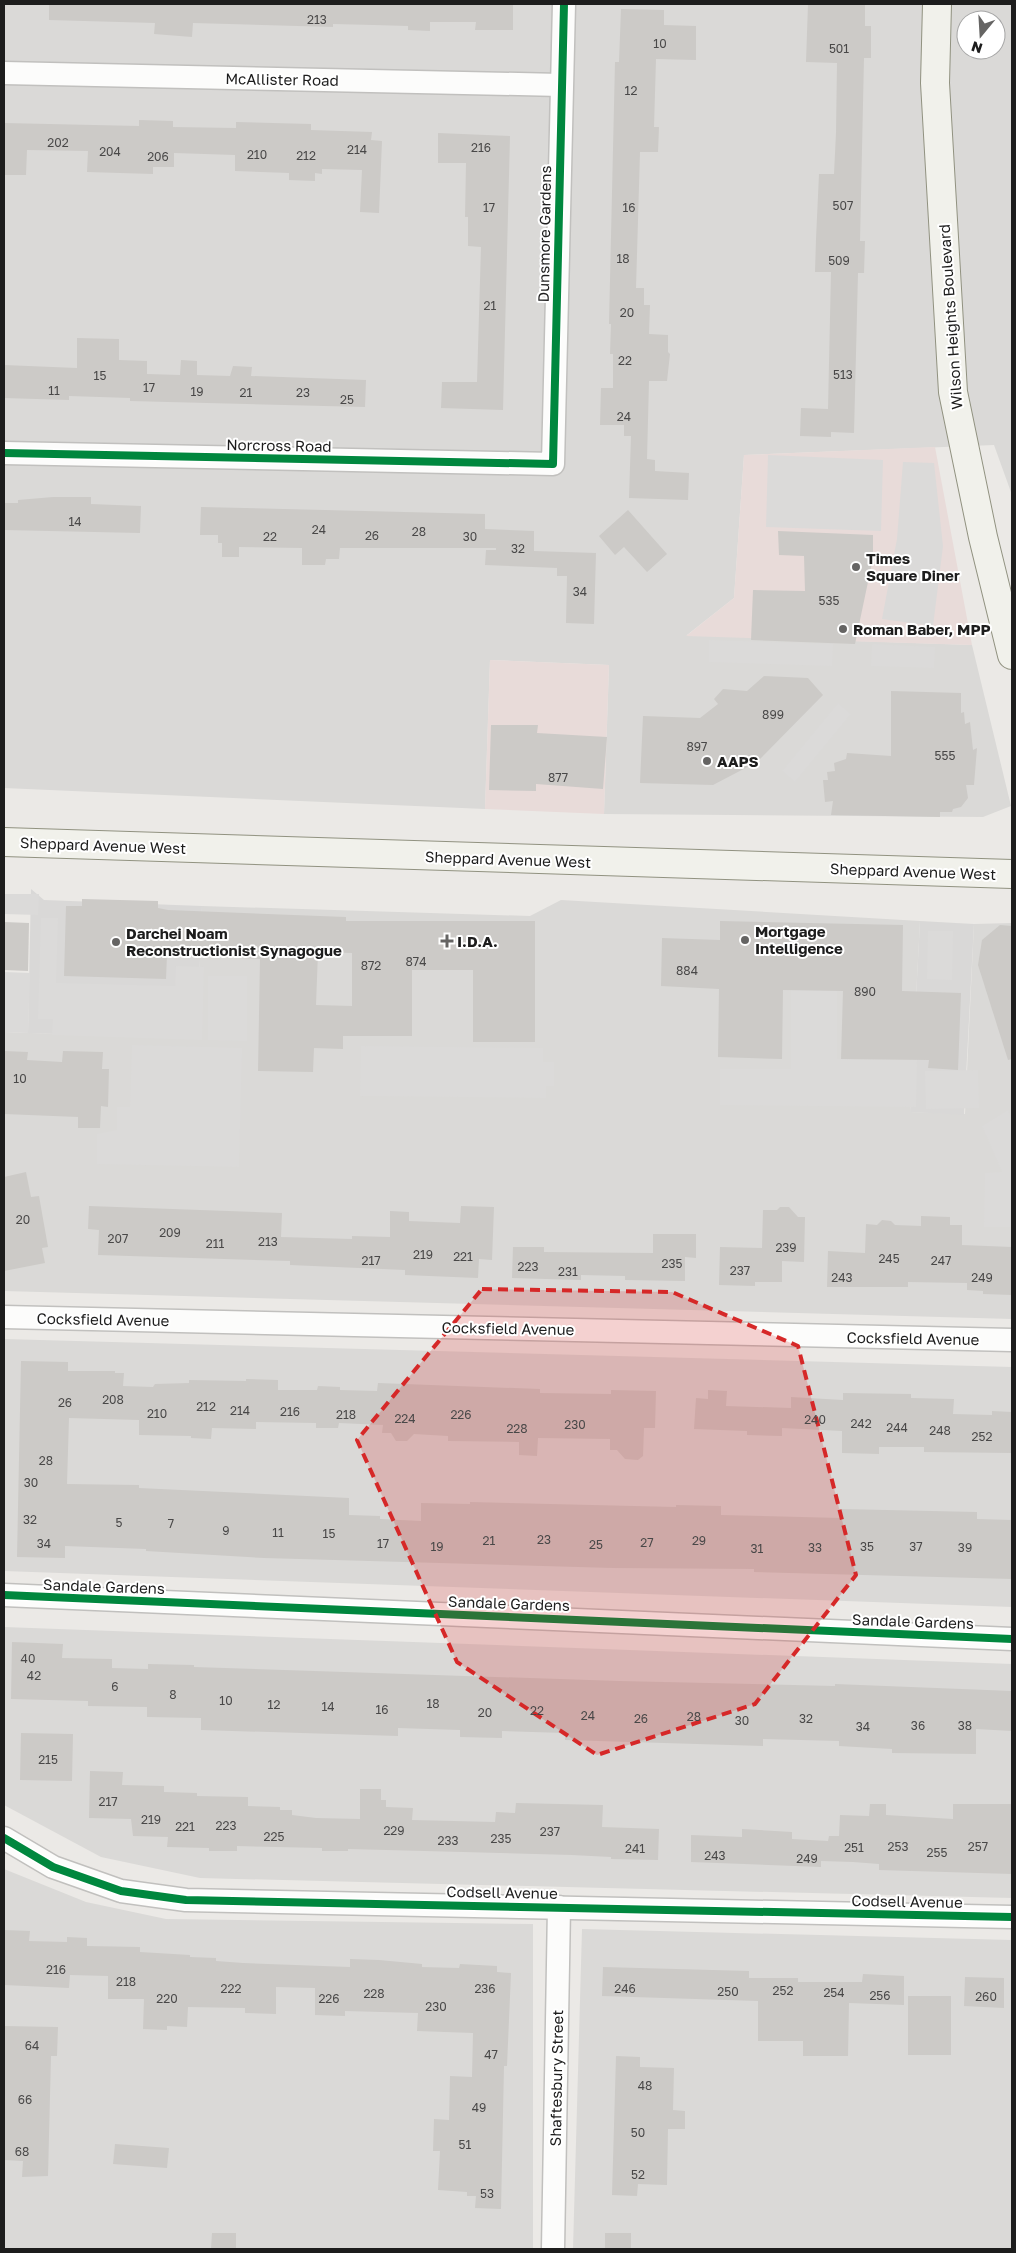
<svg xmlns="http://www.w3.org/2000/svg" width="1016" height="2253" viewBox="0 0 1016 2253" font-family="'Golos Text',sans-serif">
	<style>
		.residential { fill: #dad9d7; fill-rule: evenodd }
		.commercial { fill: #e8dbd9 }
		.religious { fill: #d9d8d7 }
		.parking { fill: #dbdad9 }
		.building { fill: #cccac7; fill-rule: evenodd }
		.lines { fill: none; stroke-linecap: round; stroke-linejoin: round }
		.street-casing { stroke: #c1c0be; stroke-width: 25 }
		.secondary-casing { stroke: #919280; stroke-width: 30 }
		.street { stroke: #fcfcfb; stroke-width: 22 }
		.secondary { stroke: #f1f1eb; stroke-width: 28 }
		.cycleway-casing { stroke: #fff; stroke-width: 11 }
		.cycleway { stroke: #00873e; stroke-width: 8 }
		.marked { fill: #d62828; fill-opacity: 0.2; stroke: #d62828; stroke-width: 4; stroke-dasharray: 10 6; stroke-linejoin: round }
		.poi-dot { fill: #656463; stroke: #fff; stroke-width: 2 }
		.labels { text-anchor: middle; dominant-baseline: central; stroke-width: 4; stroke-linejoin: round; paint-order: stroke }
		.number-label { font-size: 12px; fill: #494848 }
		.street-label { font-size: 15px; fill: #1d1d1d; stroke: #fff }
		.poi-label { font-size: 15px; font-weight: bold; fill: #1d1d1d; stroke: #fff; text-anchor: start }
	</style>
	<rect width="100%" height="100%" fill="#ebe9e6"/>
	<!-- residential -->
	<g class="residential">
		<path d="M4,4H1012V495L994,445L744,455L734,598L687,635L972,645L1011,806L983,817L604,814L609,665L490,660L485,809L4,788ZM966,20H996V50H966Z"/>
		<polygon points="561,900 920,921 910,1112 965,1114 974,924 1012,923 1012,1319 4,1291 4,1032 197,1039 202,906 530,916"/>
		<polygon points="4,1339 1012,1367 1012,1607 4,1571"/>
		<polygon points="4,1627 1012,1664 1012,1898 200,1878 101,1857 4,1805"/>
		<polygon points="4,1869 86,1902 166,1919 533,1924 533,2249 4,2249"/>
		<polygon points="582,1929 1012,1940 1012,2249 573,2249"/>
	</g>
	<!-- commercial -->
	<g class="commercial">
		<polygon points="935,447 972,645 686,636 734,598 744,455"/>
		<polygon points="490,660 609,665 604,814 485,809"/>
	</g>
	<!-- religious -->
	<g class="religious">
		<polygon points="31,889 44,900 202,906 197,1039 28,1033"/>
		<polygon points="920,921 974,924 964,1115 910,1112"/>
	</g>
	<!-- parking -->
	<g class="parking">
		<polygon points="768,455 883,460 881,531 766,527"/>
		<polygon points="903,462 934,463 943,546 933,626 882,619 897,539"/>
		<polygon points="709,640 833,644 832,666 709,662"/>
		<polygon points="872,644 935,647 934,668 871,666"/>
		<polygon points="838,703 851,714 795,782 782,771"/>
		<polygon points="4,894 39,894 38,915 4,914"/>
		<polygon points="41,918 58,918 56,983 175,986 176,966 204,967 202,1040 52,1035 53,1019 38,1019"/>
		<polygon points="928,931 953,931 952,980 927,979"/>
		<polygon points="4,972 30,973 28,1033 4,1032"/>
		<polygon points="208,976 247,976 247,1041 208,1040"/>
		<polygon points="791,984 837,984 837,1059 917,1060 916,1107 720,1105 720,1069 791,1069"/>
		<polygon points="132,1045 242,1048 239,1167 97,1164 97,1134 117,1130 117,1107 130,1107"/>
		<polygon points="361,1046 543,1048 543,1062 554,1062 554,1086 546,1086 546,1098 360,1096"/>
		<polygon points="978,1070 979,1108 926,1109 925,1071"/>
		<polygon points="1008,1110 1012,1120 1012,1227 984,1227 985,1173 1002,1172 982,1126"/>
	</g>
	<!-- building -->
	<g class="building">
		<polygon points="49,4 513,4 513,30 475,30 476,22 430,22 430,31 408,30 408,26 374,25 333,24 333,27 193,23 192,37 154,34 155,23 49,20"/>
		<polygon points="808,4 865,4 865,26 871,26 871,58 864,58 860,241 865,241 864,273 858,273 854,433 831,432 831,437 800,436 801,408 828,409 831,272 815,272 816,239 819,174 834,174 836,133 837,63 806,62"/>
		<polygon points="621,9 664,10 664,25 696,26 696,60 656,59 654,127 659,127 658,152 640,152 636,288 644,288 644,305 650,305 649,334 668,335 668,352 670,354 667,381 649,381 647,459 655,460 655,471 689,473 688,500 629,498 631,436 624,436 624,425 600,425 601,388 613,388 613,354 610,354 611,324 609,324 615,62 619,62"/>
		<polygon points="139,120 173,121 173,127 236,128 236,122 311,124 311,130 372,132 371,140 382,141 379,213 360,212 362,170 322,169 322,174 315,173 315,181 289,180 289,173 235,171 235,155 174,153 174,167 153,167 153,174 87,172 88,151 27,150 26,175 4,175 4,123 139,126"/>
		<polygon points="438,133 510,136 503,410 441,408 442,382 477,382 481,247 468,246 468,217 465,217 466,163 438,163"/>
		<polygon points="77,338 119,339 119,360 147,361 147,374 180,375 181,360 197,361 197,375 230,376 233,366 252,367 251,376 366,380 365,407 130,401 130,398 69,396 69,400 4,398 4,365 77,368"/>
		<polygon points="53,497 91,497 91,504 141,506 140,533 4,530 4,503 18,503 18,500"/>
		<polygon points="201,507 485,514 485,529 534,531 534,551 596,553 594,624 566,623 567,576 557,576 557,568 485,565 486,550 496,550 496,548 340,548 339,559 326,559 325,565 302,565 302,548 239,547 239,557 222,557 222,543 218,543 218,535 200,535"/>
		<polygon points="628,510 667,554 647,572 624,547 615,555 599,536"/>
		<polygon points="778,531 873,535 873,558 855,644 751,640 753,590 805,591 804,556 779,555"/>
		<polygon points="764,676 808,678 823,695 757,762 713,785 640,783 643,716 700,718 718,704 714,699 723,689 747,691"/>
		<polygon points="891,691 961,693 961,713 964,712 965,724 970,722 973,750 977,748 974,785 966,785 968,798 961,807 953,809 952,812 940,812 940,817 831,815 833,801 825,802 823,780 828,780 827,772 835,771 834,763 846,759 847,753 891,756"/>
		<polygon points="491,725 538,725 537,733 607,737 603,789 536,784 536,791 489,790"/>
		<path d="M82,899L158,901V908L168,910L346,917V921H535V1042H473V970H412V1036H343V1049L314,1048L313,1072L258,1071L260,959L167,955L166,979L64,976L66,906H82ZM318,952L352,953V1006L316,1005Z"/>
		<polygon points="720,921 903,925 902,991 961,993 958,1070 928,1068 929,1060 841,1059 843,991 783,990 782,1059 718,1057 719,989 661,986 662,938 720,940"/>
		<polygon points="4,922 29,923 28,971 4,970"/>
		<polygon points="1000,925 1012,926 1012,1059 1008,1060 978,965 982,940"/>
		<polygon points="4,1051 28,1052 27,1060 62,1062 63,1051 103,1052 102,1069 109,1069 108,1107 101,1106 100,1128 78,1128 78,1117 4,1114"/>
		<polygon points="26,1172 31,1197 39,1196 48,1247 42,1248 45,1263 4,1271 4,1177"/>
		<polygon points="89,1206 282,1213 281,1237 352,1239 352,1236 390,1237 390,1211 409,1212 409,1221 460,1223 461,1206 494,1207 492,1260 479,1259 478,1278 405,1275 405,1270 290,1265 290,1261 98,1255 99,1230 88,1229"/>
		<polygon points="780,1207 789,1207 798,1217 805,1217 804,1262 782,1261 782,1282 755,1282 755,1286 719,1285 720,1247 762,1248 763,1210 777,1210"/>
		<polygon points="921,1216 950,1217 950,1225 962,1225 962,1245 1012,1247 1012,1295 983,1294 983,1291 967,1290 967,1283 908,1282 908,1287 827,1287 828,1251 865,1253 866,1224 877,1225 882,1220 891,1221 895,1225 921,1226"/>
		<polygon points="653,1234 696,1234 696,1258 685,1257 685,1281 625,1280 625,1276 581,1275 581,1280 512,1278 513,1247 544,1247 544,1252 653,1253"/>
		<polygon points="21,1361 68,1362 68,1371 115,1371 115,1373 124,1373 123,1386 153,1387 155,1384 189,1383 189,1380 246,1381 246,1379 278,1380 278,1390 317,1390 318,1386 340,1387 340,1390 377,1391 378,1383 540,1389 540,1393 611,1394 611,1390 656,1391 655,1428 644,1428 643,1456 638,1460 625,1459 617,1450 610,1450 610,1439 538,1438 537,1456 519,1455 519,1442 448,1441 448,1436 414,1434 407,1441 396,1441 391,1433 382,1433 383,1425 339,1423 338,1428 316,1428 316,1423 256,1422 256,1429 212,1428 211,1439 191,1438 191,1436 139,1435 139,1420 69,1418 67,1484 139,1485 139,1488 349,1498 349,1515 380,1516 380,1519 421,1521 421,1503 470,1504 470,1502 676,1507 676,1505 721,1506 721,1515 841,1518 841,1509 977,1512 977,1519 1012,1520 1012,1579 754,1572 754,1569 613,1568 264,1558 146,1551 146,1549 65,1546 65,1558 17,1557"/>
		<polygon points="708,1390 727,1391 726,1406 791,1408 791,1397 843,1400 843,1393 911,1394 911,1398 954,1399 953,1414 992,1415 992,1411 1012,1412 1012,1453 924,1452 924,1447 879,1447 879,1454 842,1453 842,1431 782,1428 782,1436 747,1435 747,1431 694,1429 696,1398 708,1399"/>
		<polygon points="12,1642 63,1644 62,1658 112,1659 112,1668 148,1669 148,1664 194,1665 194,1667 619,1681 835,1686 835,1684 1012,1691 1012,1731 976,1729 976,1754 892,1753 892,1749 839,1746 839,1741 763,1739 763,1746 565,1740 565,1733 502,1731 502,1738 460,1737 460,1730 398,1728 398,1736 201,1730 201,1718 147,1717 147,1707 88,1706 88,1701 11,1699"/>
		<polygon points="21,1733 73,1734 72,1781 20,1780"/>
		<polygon points="90,1771 123,1772 122,1785 164,1786 164,1792 197,1793 197,1796 248,1797 248,1806 280,1807 280,1810 292,1810 292,1815 316,1818 360,1819 360,1789 381,1789 381,1800 386,1800 386,1807 413,1808 412,1820 495,1822 496,1812 515,1813 516,1803 603,1805 602,1827 659,1829 658,1860 611,1859 611,1857 572,1855 348,1849 348,1851 322,1851 322,1848 237,1846 237,1851 209,1851 209,1848 167,1847 168,1837 133,1836 131,1819 89,1818"/>
		<polygon points="870,1804 886,1804 886,1815 953,1819 953,1804 1012,1804 1012,1874 879,1870 879,1864 853,1862 821,1861 821,1867 691,1862 691,1835 742,1837 742,1829 792,1832 792,1839 828,1841 829,1836 839,1836 840,1815 869,1816"/>
		<polygon points="4,1930 30,1931 29,1941 67,1942 67,1937 87,1938 87,1946 140,1947 140,1952 190,1955 190,1957 216,1958 216,1961 243,1963 350,1967 350,1959 379,1960 422,1964 422,1967 459,1968 460,1964 497,1966 497,1972 511,1973 507,2066 504,2066 501,2209 475,2208 476,2196 467,2196 467,2192 438,2190 440,2151 433,2151 434,2119 449,2120 450,2076 472,2077 473,2033 417,2031 418,2013 345,2011 345,2016 315,2015 315,1988 276,1987 276,2014 245,2013 245,2008 188,2007 187,2027 167,2026 167,2030 143,2029 144,1999 108,1999 108,1976 70,1975 69,1988 4,1985"/>
		<polygon points="603,1967 749,1971 749,1978 798,1978 798,1982 862,1982 863,1974 904,1976 904,2005 849,2003 848,2056 803,2056 803,2041 758,2041 758,2001 602,1996"/>
		<polygon points="965,1977 1004,1978 1004,2008 964,2006"/>
		<rect x="908" y="1996" width="43" height="59"/>
		<polygon points="4,2026 58,2027 57,2056 51,2056 48,2176 22,2177 23,2161 4,2160"/>
		<polygon points="616,2056 640,2057 640,2067 674,2068 673,2110 685,2111 685,2129 668,2129 667,2185 638,2184 637,2196 612,2195"/>
		<polygon points="115,2144 169,2148 167,2168 113,2164"/>
		<polygon points="212,2233 236,2233 236,2249 211,2249"/>
		<rect x="605" y="2233" width="26" height="16"/>
	</g>
	<g class="lines">
		<!-- street casing -->
		<g class="street-casing">
			<g id="street">
				<polyline points="4,73 561,85"/>
				<polyline points="4,453 553,464 564,4"/>
				<polyline points="4,1317 1012,1340"/>
				<polyline points="4,1595 1012,1639"/>
				<polyline points="4,1838 53,1867 121,1891 186,1900 1012,1917"/>
				<polyline points="553,2249 559,1907"/>
			</g>
		</g>
		<!-- secondary casing -->
		<g class="secondary-casing">
			<g id="secondary">
				<polyline points="937,4 935,83 953,392 983,537 1012,655"/>
				<polyline points="4,842 1012,874"/>
			</g>
		</g>
		<!-- street -->
		<use href="#street" class="street"/>
		<!-- secondary -->
		<use href="#secondary" class="secondary"/>
		<!-- cycleway casing -->
		<g class="cycleway-casing">
			<g id="cycleway">
				<polyline points="4,453 553,464 564,4"/>
				<polyline points="4,1595 1012,1639"/>
				<polyline points="4,1838 53,1867 121,1891 186,1900 1012,1917"/>
			</g>
		</g>
		<!-- cycleway -->
		<use href="#cycleway" class="cycleway"/>
	</g>
	<!-- marked area -->
	<path class="marked" d="M482,1289L672,1292L798,1346L856,1575L755,1704L597,1755L457,1662L357,1440Z"/>
	<!-- markers -->
	<g class="poi-dot">
		<circle cx="856" cy="567" r="5"/>
		<circle cx="843" cy="629" r="5"/>
		<circle cx="707" cy="761" r="5"/>
		<circle cx="745" cy="940" r="5"/>
		<path d="M444.5 933.5h5v5h5v5h-5v5h-5v-5h-5v-5h5z"/>
		<circle cx="116" cy="942" r="5"/>
	</g>
	<g class="labels">
		<!-- number labels -->
		<g class="number-label">
			<text x="317" y="19">213</text>
			<text x="660" y="43">10</text>
			<text x="839" y="48">501</text>
			<text x="631" y="90">12</text>
			<text x="58" y="142">202</text>
			<text x="481" y="147">216</text>
			<text x="357" y="149">214</text>
			<text x="110" y="151">204</text>
			<text x="257" y="154">210</text>
			<text x="306" y="155">212</text>
			<text x="158" y="156">206</text>
			<text x="843" y="205">507</text>
			<text x="489" y="207">17</text>
			<text x="629" y="207">16</text>
			<text x="623" y="258">18</text>
			<text x="839" y="260">509</text>
			<text x="490" y="305">21</text>
			<text x="627" y="312">20</text>
			<text x="625" y="360">22</text>
			<text x="843" y="374">513</text>
			<text x="100" y="375">15</text>
			<text x="149" y="387">17</text>
			<text x="54" y="390">11</text>
			<text x="197" y="391">19</text>
			<text x="246" y="392">21</text>
			<text x="303" y="392">23</text>
			<text x="347" y="399">25</text>
			<text x="624" y="416">24</text>
			<text x="75" y="521">14</text>
			<text x="319" y="529">24</text>
			<text x="419" y="531">28</text>
			<text x="372" y="535">26</text>
			<text x="270" y="536">22</text>
			<text x="470" y="536">30</text>
			<text x="518" y="548">32</text>
			<text x="580" y="591">34</text>
			<text x="829" y="600">535</text>
			<text x="773" y="714">899</text>
			<text x="697" y="746">897</text>
			<text x="945" y="755">555</text>
			<text x="558" y="777">877</text>
			<text x="416" y="961">874</text>
			<text x="371" y="965">872</text>
			<text x="687" y="970">884</text>
			<text x="865" y="991">890</text>
			<text x="20" y="1078">10</text>
			<text x="23" y="1219">20</text>
			<text x="170" y="1232">209</text>
			<text x="118" y="1238">207</text>
			<text x="268" y="1241">213</text>
			<text x="215" y="1243">211</text>
			<text x="786" y="1247">239</text>
			<text x="423" y="1254">219</text>
			<text x="463" y="1256">221</text>
			<text x="889" y="1258">245</text>
			<text x="371" y="1260">217</text>
			<text x="941" y="1260">247</text>
			<text x="672" y="1263">235</text>
			<text x="528" y="1266">223</text>
			<text x="740" y="1270">237</text>
			<text x="568" y="1271">231</text>
			<text x="842" y="1277">243</text>
			<text x="982" y="1277">249</text>
			<text x="113" y="1399">208</text>
			<text x="65" y="1402">26</text>
			<text x="206" y="1406">212</text>
			<text x="240" y="1410">214</text>
			<text x="290" y="1411">216</text>
			<text x="157" y="1413">210</text>
			<text x="346" y="1414">218</text>
			<text x="461" y="1414">226</text>
			<text x="405" y="1418">224</text>
			<text x="815" y="1419">240</text>
			<text x="861" y="1423">242</text>
			<text x="575" y="1424">230</text>
			<text x="897" y="1427">244</text>
			<text x="517" y="1428">228</text>
			<text x="940" y="1430">248</text>
			<text x="982" y="1436">252</text>
			<text x="46" y="1460">28</text>
			<text x="31" y="1482">30</text>
			<text x="30" y="1519">32</text>
			<text x="119" y="1522">5</text>
			<text x="171" y="1523">7</text>
			<text x="226" y="1530">9</text>
			<text x="278" y="1532">11</text>
			<text x="329" y="1533">15</text>
			<text x="544" y="1539">23</text>
			<text x="489" y="1540">21</text>
			<text x="699" y="1540">29</text>
			<text x="647" y="1542">27</text>
			<text x="44" y="1543">34</text>
			<text x="383" y="1543">17</text>
			<text x="596" y="1544">25</text>
			<text x="437" y="1546">19</text>
			<text x="867" y="1546">35</text>
			<text x="916" y="1546">37</text>
			<text x="815" y="1547">33</text>
			<text x="965" y="1547">39</text>
			<text x="757" y="1548">31</text>
			<text x="28" y="1658">40</text>
			<text x="34" y="1675">42</text>
			<text x="115" y="1686">6</text>
			<text x="173" y="1694">8</text>
			<text x="226" y="1700">10</text>
			<text x="433" y="1703">18</text>
			<text x="274" y="1704">12</text>
			<text x="328" y="1706">14</text>
			<text x="382" y="1709">16</text>
			<text x="537" y="1710">22</text>
			<text x="485" y="1712">20</text>
			<text x="588" y="1715">24</text>
			<text x="694" y="1716">28</text>
			<text x="641" y="1718">26</text>
			<text x="806" y="1718">32</text>
			<text x="742" y="1720">30</text>
			<text x="918" y="1725">36</text>
			<text x="965" y="1725">38</text>
			<text x="863" y="1726">34</text>
			<text x="48" y="1759">215</text>
			<text x="108" y="1801">217</text>
			<text x="151" y="1819">219</text>
			<text x="226" y="1825">223</text>
			<text x="185" y="1826">221</text>
			<text x="394" y="1830">229</text>
			<text x="550" y="1831">237</text>
			<text x="274" y="1836">225</text>
			<text x="501" y="1838">235</text>
			<text x="448" y="1840">233</text>
			<text x="898" y="1846">253</text>
			<text x="978" y="1846">257</text>
			<text x="854" y="1847">251</text>
			<text x="635" y="1848">241</text>
			<text x="937" y="1852">255</text>
			<text x="715" y="1855">243</text>
			<text x="807" y="1858">249</text>
			<text x="56" y="1969">216</text>
			<text x="126" y="1981">218</text>
			<text x="231" y="1988">222</text>
			<text x="485" y="1988">236</text>
			<text x="625" y="1988">246</text>
			<text x="783" y="1990">252</text>
			<text x="728" y="1991">250</text>
			<text x="834" y="1992">254</text>
			<text x="374" y="1993">228</text>
			<text x="880" y="1995">256</text>
			<text x="986" y="1996">260</text>
			<text x="167" y="1998">220</text>
			<text x="329" y="1998">226</text>
			<text x="436" y="2006">230</text>
			<text x="32" y="2045">64</text>
			<text x="491" y="2054">47</text>
			<text x="645" y="2085">48</text>
			<text x="25" y="2099">66</text>
			<text x="479" y="2107">49</text>
			<text x="638" y="2132">50</text>
			<text x="465" y="2144">51</text>
			<text x="22" y="2151">68</text>
			<text x="638" y="2174">52</text>
			<text x="487" y="2193">53</text>
		</g>
		<!-- street labels -->
		<g class="street-label">
			<text transform="translate(282 79) rotate(1)">McAllister Road</text>
			<text transform="translate(544 234) rotate(-89)">Dunsmore Gardens</text>
			<text transform="translate(950 317) rotate(-94)">Wilson Heights Boulevard</text>
			<text transform="translate(279 445) rotate(1)">Norcross Road</text>
			<text transform="translate(103 845) rotate(2)">Sheppard Avenue West</text>
			<text transform="translate(508 859) rotate(2)">Sheppard Avenue West</text>
			<text transform="translate(913 871) rotate(2)">Sheppard Avenue West</text>
			<text transform="translate(103 1319) rotate(1)">Cocksfield Avenue</text>
			<text transform="translate(508 1328) rotate(1)">Cocksfield Avenue</text>
			<text transform="translate(913 1338) rotate(1)">Cocksfield Avenue</text>
			<text transform="translate(104 1586) rotate(2)">Sandale Gardens</text>
			<text transform="translate(509 1603) rotate(2)">Sandale Gardens</text>
			<text transform="translate(913 1621) rotate(2)">Sandale Gardens</text>
			<text transform="translate(502 1892) rotate(1)">Codsell Avenue</text>
			<text transform="translate(907 1901) rotate(1)">Codsell Avenue</text>
			<text transform="translate(556 2078) rotate(-89)">Shaftesbury Street</text>
		</g>
		<!-- poi labels -->
		<g class="poi-label">
			<text x="866" y="558">Times<tspan x="866" dy="17">Square Diner</tspan></text>
			<text x="853" y="629">Roman Baber, MPP</text>
			<text x="717" y="761">AAPS</text>
			<text x="755" y="931">Mortgage<tspan x="755" dy="17">Intelligence</tspan></text>
			<text x="126" y="933">Darchei Noam<tspan x="126" dy="17">Reconstructionist Synagogue</tspan></text>
			<text x="457" y="941">I.D.A.</text>
		</g>
	</g>
	<!-- border -->
	<rect width="1016" height="2253" fill="none" stroke="#1d1d1d" stroke-width="10"/>
	<!-- north arrow -->
	<g transform="translate(981 35) rotate(198)"><circle r="24" fill="#ffffff" stroke="#a5a5a5"/>
	<path d="M0-4L9 19L0 12L-9 19Z" fill="#656463"/>
	<text y="-8" font-size="14" font-weight="bold" text-anchor="middle" fill="#1d1d1d">N</text>
	</g>
</svg>
